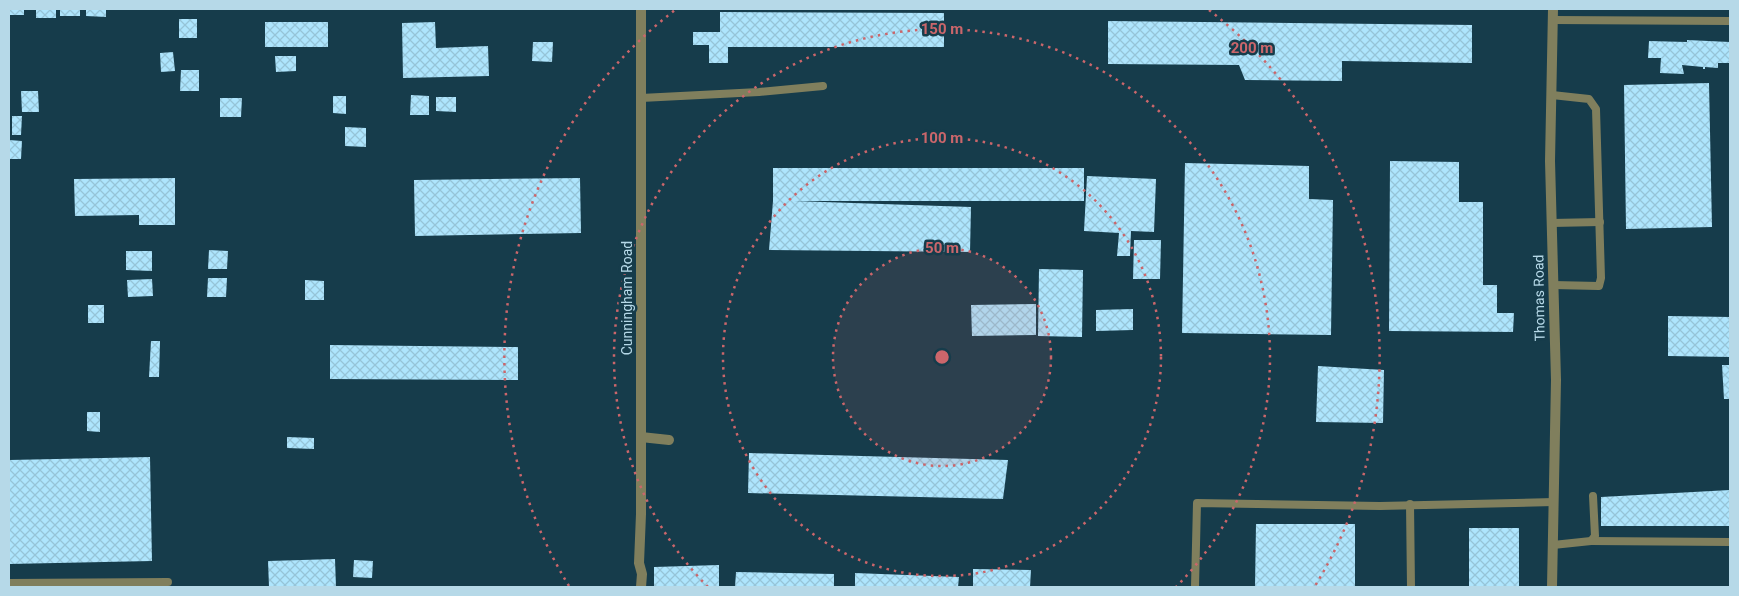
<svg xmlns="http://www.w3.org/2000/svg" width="1739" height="596" viewBox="0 0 1739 596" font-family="Roboto,sans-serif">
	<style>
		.building { fill: url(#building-cross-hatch) }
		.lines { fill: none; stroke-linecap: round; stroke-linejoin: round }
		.service { stroke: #807f5d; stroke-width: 8 }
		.minor { stroke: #807f5d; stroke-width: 10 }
		.tertiary { stroke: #807f5d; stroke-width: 10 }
		.ring { fill: none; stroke: #cb666b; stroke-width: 2.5; stroke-dasharray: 2.5 5 }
		.labels { text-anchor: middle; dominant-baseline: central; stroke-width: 5; stroke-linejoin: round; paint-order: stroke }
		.street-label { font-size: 14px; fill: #b6d9e8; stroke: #163c4b }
		.centre { fill: #cb666b; stroke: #163c4b; stroke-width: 2.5 }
		.ring-label { font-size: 15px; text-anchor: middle; font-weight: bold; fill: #cb666b; stroke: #163c4b; stroke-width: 5; stroke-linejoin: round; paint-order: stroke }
	</style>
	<defs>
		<pattern id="building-cross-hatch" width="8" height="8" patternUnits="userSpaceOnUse" patternTransform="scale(1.25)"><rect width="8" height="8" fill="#aee5fd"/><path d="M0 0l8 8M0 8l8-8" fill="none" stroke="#96c4d8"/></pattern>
	</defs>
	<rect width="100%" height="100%" fill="#163c4b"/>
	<!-- building -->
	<g class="building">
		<rect x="9" y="9" width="15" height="6"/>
		<rect x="36" y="9" width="20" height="9"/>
		<rect x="60" y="9" width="20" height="7"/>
		<polygon points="86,9 106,9 106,17 86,16"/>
		<polygon points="720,12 944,13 944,47 728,47 728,63 709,63 709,45 693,45 693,32 720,32"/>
		<rect x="179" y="19" width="18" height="19"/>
		<polygon points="1108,21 1472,25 1472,63 1342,61 1342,81 1245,80 1239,65 1108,64"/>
		<rect x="265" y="22" width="63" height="25"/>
		<polygon points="435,22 436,48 488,46 489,76 403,78 402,23"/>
		<polygon points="1687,40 1730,42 1730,63 1718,63 1718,68 1705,67 1705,69 1703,69 1703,67 1682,65 1684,74 1660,73 1661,58 1648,58 1649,41 1687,42"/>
		<polygon points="533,42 553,42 552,62 532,61"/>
		<polygon points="173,52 175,71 161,72 160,53"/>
		<polygon points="275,56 296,56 296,71 276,72"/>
		<polygon points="181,70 199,70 199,91 180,91"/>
		<polygon points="1709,83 1712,227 1626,229 1624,85"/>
		<polygon points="21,91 38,91 39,112 22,112"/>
		<polygon points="411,95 429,96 429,115 410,115"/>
		<polygon points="333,96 346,96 346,114 333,113"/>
		<polygon points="436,97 456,97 456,112 436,111"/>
		<polygon points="220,98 242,98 241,117 220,117"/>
		<polygon points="12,116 22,116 21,135 12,135"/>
		<polygon points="345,127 366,128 366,147 345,146"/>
		<polygon points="9,140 22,141 21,159 9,159"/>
		<polygon points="1390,161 1459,162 1459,202 1483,202 1483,285 1497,285 1497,313 1514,313 1513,332 1389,331"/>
		<polygon points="1185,163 1309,166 1309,199 1333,200 1331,335 1182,333"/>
		<polygon points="773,168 1084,168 1084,201 794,201 971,207 970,252 769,250 773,201"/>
		<polygon points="1087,176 1156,179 1154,232 1131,231 1130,256 1117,256 1119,233 1084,231"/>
		<polygon points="175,178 175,225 139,225 139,215 75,216 74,179"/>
		<polygon points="580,178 581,233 415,236 414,180"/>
		<polygon points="1134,240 1161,240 1160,279 1133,279"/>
		<polygon points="209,250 228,251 227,269 208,269"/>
		<polygon points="126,251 152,251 152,271 126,270"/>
		<polygon points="1039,269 1083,270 1082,337 1038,336"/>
		<polygon points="208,278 227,278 226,297 207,297"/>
		<polygon points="152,279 153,296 128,297 127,280"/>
		<polygon points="305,280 324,281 324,300 305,300"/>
		<polygon points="1036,304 1036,335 972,336 971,305"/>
		<rect x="88" y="305" width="16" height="18"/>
		<polygon points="1133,309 1133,330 1096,331 1096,310"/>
		<polygon points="1668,316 1730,317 1730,357 1668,356"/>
		<polygon points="151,341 160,341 159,377 149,377"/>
		<polygon points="330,345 518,347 518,380 330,379"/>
		<polygon points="1722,365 1730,365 1730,399 1724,399"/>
		<polygon points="1318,366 1384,370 1383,423 1316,422"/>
		<polygon points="87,412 100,412 100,432 87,431"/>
		<polygon points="287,437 314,438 314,449 287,448"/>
		<polygon points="749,453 1008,460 1003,499 748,493"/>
		<polygon points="150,457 152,561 9,564 9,460"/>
		<polygon points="1730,490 1730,526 1601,526 1601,497"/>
		<polygon points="1256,524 1355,524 1355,587 1255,587"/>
		<rect x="1469" y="528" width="50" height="59"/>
		<polygon points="335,559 336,587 269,587 268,561"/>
		<polygon points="354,560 373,561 372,578 353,577"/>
		<polygon points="719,565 719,587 654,587 654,567"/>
		<polygon points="973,569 1031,570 1030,587 973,587"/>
		<polygon points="736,572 834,574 834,587 735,587"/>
		<polygon points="855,573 959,577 958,587 855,587"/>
	</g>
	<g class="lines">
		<!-- service -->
		<g class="service">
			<polyline points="1553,20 1730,21"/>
			<polyline points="1552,95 1589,99 1596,109 1601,278 1599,286 1553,285"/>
			<polyline points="641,98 759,92 823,86"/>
			<polyline points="1552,223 1600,222"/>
			<polyline points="1410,504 1411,587"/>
			<polyline points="1591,541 1730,542"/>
			<polyline points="1553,545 1591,541 1595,536 1593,496"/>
			<polyline points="9,583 168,582"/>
			<polyline points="1195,587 1197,503 1380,506 1554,502"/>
		</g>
		<!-- minor -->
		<g class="minor">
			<polyline points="641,437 669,440"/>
			<polyline points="1552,587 1556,380 1550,161 1553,9"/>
		</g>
		<!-- tertiary -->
		<polyline class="tertiary" points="641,587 642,574 639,563 641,514 641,9"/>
	</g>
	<!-- distance rings -->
	<circle cx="942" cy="357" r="109" fill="#cb666b" fill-opacity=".12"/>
	<g class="ring">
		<circle cx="942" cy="357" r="109"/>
		<circle cx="942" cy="357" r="219"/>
		<path d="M708 587A328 328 0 1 1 1176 587"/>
		<path d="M569 586A438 438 0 0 1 675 10M1209 10A438 438 0 0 1 1315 586"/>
	</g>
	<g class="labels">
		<!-- street labels -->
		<g class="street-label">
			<text transform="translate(627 298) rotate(-90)">Cunningham Road</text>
			<text transform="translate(1539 298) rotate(-91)">Thomas Road</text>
		</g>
	</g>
	<circle cx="942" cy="357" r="8" class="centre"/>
	<g class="ring-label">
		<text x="942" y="34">150 m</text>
		<text x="1252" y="53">200 m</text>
		<text x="942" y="143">100 m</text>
		<text x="942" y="253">50 m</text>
	</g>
	<!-- border -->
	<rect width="1739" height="596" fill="none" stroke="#b6d9e8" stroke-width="20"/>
</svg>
